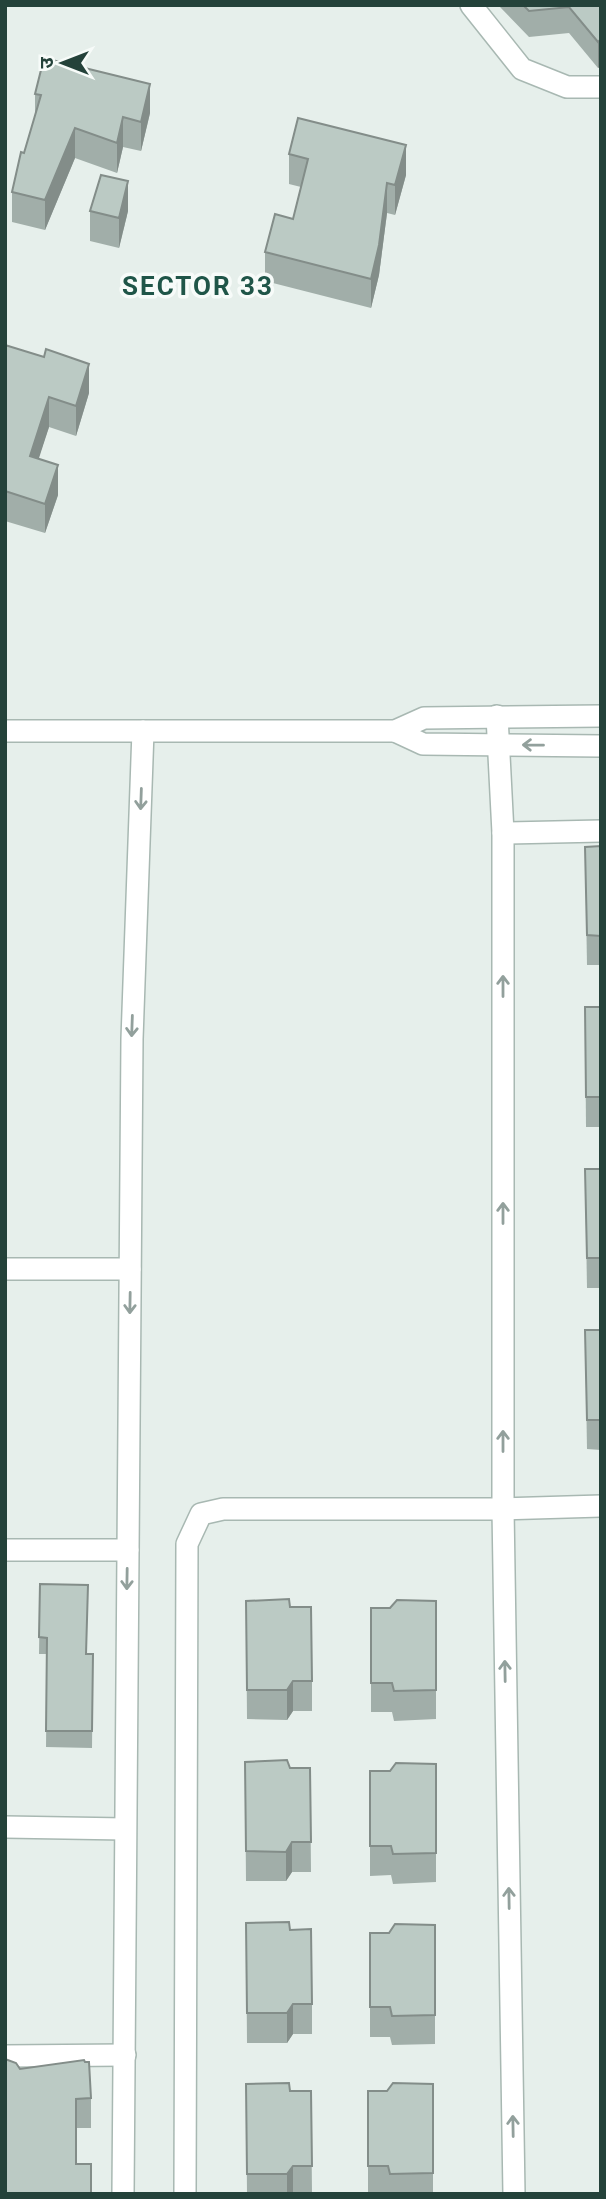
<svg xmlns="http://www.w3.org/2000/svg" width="606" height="2199" viewBox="0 0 606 2199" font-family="Roboto,'Noto Sans Devanagari',sans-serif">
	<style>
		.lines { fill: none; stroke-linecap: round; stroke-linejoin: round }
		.service-casing { stroke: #a8b8b2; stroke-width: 24 }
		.minor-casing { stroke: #a8b8b2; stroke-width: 24 }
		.service { stroke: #fff; stroke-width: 21 }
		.minor { stroke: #fff; stroke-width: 21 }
		.wall { fill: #a1aea9 }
		.shaded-wall { fill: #838d89 }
		.building { fill: #bbcac4; stroke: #838d89; stroke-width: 2 }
		.oneway { stroke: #92a09c }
		.labels { text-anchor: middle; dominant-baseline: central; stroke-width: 7; stroke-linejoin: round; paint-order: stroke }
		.district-label { font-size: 26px; font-weight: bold; letter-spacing: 2px; fill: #1f5548; stroke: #f7fbf9 }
	</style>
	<rect width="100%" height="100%" fill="#e6efeb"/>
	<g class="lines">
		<!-- service casing -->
		<g class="service-casing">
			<polyline id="service" points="471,5 522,69 567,87 601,87"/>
		</g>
		<!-- minor casing -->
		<g class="minor-casing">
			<g id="minor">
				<polyline points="497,716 503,833 503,1509 514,2194"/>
				<polyline points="5,731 395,731 424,718 601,716"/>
				<polyline points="395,731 423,744 601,746"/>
				<polyline points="503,833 601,831"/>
				<polyline points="5,1269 130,1269"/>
				<polyline points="5,1550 128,1550"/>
				<polyline points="5,1827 125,1829"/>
				<polyline points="5,2056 125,2055"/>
				<polyline points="123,2194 132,1039 143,731"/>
				<polyline points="185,2194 187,1544 201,1514 223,1509 503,1509 601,1506"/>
			</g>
		</g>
		<!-- service -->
		<use href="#service" class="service"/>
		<!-- minor -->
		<use href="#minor" class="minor"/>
	</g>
	<!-- wall -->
	<g class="wall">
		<polygon points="500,5 601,5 601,66 598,68 569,33 529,37 500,7"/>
		<polygon points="35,94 150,113 141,151 123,147 117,173 75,158 45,230 12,222 12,192 35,115"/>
		<polygon points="289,154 406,175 395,215 387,213 379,275 371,308 265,281 265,252 293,219 301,187 289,184"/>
		<polygon points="90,211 128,211 119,248 90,241"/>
		<polygon points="5,345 89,393 76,436 49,427 38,459 58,495 45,533 5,521"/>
		<polygon points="601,846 601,965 587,965 585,847"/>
		<polygon points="585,1007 601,1007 601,1127 586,1127"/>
		<polygon points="585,1169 601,1169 601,1288 587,1288"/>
		<polygon points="585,1330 601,1330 601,1450 587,1449"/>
		<polygon points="40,1584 87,1654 93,1654 92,1748 46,1747 47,1654 39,1654"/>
		<polygon points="246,1601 312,1681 312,1711 293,1711 287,1720 247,1719"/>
		<polygon points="436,1601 436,1719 394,1721 392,1712 371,1712 371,1608 390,1608"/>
		<polygon points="245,1762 290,1768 310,1768 311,1872 292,1872 286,1881 246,1881"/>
		<polygon points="436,1764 436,1882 393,1884 391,1875 370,1876 370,1771 390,1771"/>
		<polygon points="246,1923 290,1930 312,2004 312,2034 293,2034 287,2043 247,2043"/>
		<polygon points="435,1925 435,2044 392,2045 390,2037 370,2037 370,1933 389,1933"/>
		<polygon points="20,2069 91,2098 91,2128 76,2128 76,2164 91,2194"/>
		<polygon points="246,2084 290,2091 311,2091 312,2194 247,2194"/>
		<polygon points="433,2084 433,2194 368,2194 368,2091 387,2091"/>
	</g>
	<!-- shaded-wall -->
	<g class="shaded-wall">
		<polygon points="601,39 601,66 598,68 598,42"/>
		<polygon points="150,84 150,113 141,151 141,122"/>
		<polygon points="123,117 123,147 117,173 117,143"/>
		<polygon points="75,128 75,158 45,230 45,200"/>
		<polygon points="406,145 406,175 395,215 395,185"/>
		<polygon points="128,181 128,211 119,248 119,218"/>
		<polygon points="387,183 387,213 379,275 371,308 371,279"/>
		<polygon points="89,364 89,393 76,436 76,406"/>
		<polygon points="49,397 49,427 30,486 30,456"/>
		<polygon points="58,465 58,495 45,533 45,504"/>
		<polygon points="293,1681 293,1711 287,1720 287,1690"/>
		<polygon points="292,1842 292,1872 286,1881 286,1852"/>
		<polygon points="293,2004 293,2034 287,2043 287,2013"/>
		<polygon points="293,2166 293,2194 287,2194 287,2174"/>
	</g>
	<!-- building -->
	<g class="building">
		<polygon points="523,5 601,5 601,39 598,42 569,7 529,11"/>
		<polygon points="44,58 150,84 141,122 123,117 117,143 75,128 45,200 12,192 21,152 24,153 41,95 35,94"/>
		<polygon points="298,118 406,145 395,185 387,183 379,245 371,279 265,252 275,214 293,219 308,159 289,154"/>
		<polygon points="101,175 128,181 119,218 90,211"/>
		<polygon points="5,345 44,357 46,349 89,364 76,406 49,397 30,456 58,465 45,504 5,491"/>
		<polygon points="601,846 601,936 587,935 585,847"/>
		<polygon points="585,1007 601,1007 601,1097 586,1097"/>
		<polygon points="585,1169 601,1169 601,1258 587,1258"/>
		<polygon points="585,1330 601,1330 601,1420 587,1420"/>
		<polygon points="40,1584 88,1585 86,1654 93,1654 92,1731 46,1731 47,1638 39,1637"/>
		<polygon points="289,1599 290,1607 311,1607 312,1681 293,1681 287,1690 247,1690 246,1601"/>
		<polygon points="397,1600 436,1601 436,1690 394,1691 392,1683 371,1683 371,1608 390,1608"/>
		<polygon points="287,1760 290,1768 310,1768 311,1842 292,1842 286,1852 246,1851 245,1762"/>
		<polygon points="396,1763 436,1764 436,1853 393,1854 391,1846 370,1846 370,1771 390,1771"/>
		<polygon points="289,1922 290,1930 311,1929 312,2004 293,2004 287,2013 247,2013 246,1923"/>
		<polygon points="395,1924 435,1925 435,2015 392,2016 390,2007 370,2007 370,1933 389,1933"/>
		<polygon points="5,2059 16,2063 20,2069 84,2060 85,2062 89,2062 91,2098 76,2099 76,2164 91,2164 91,2194 5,2194"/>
		<polygon points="289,2083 290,2091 311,2091 312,2166 293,2166 287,2174 247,2174 246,2084"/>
		<polygon points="393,2083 433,2084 433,2173 390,2174 388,2166 368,2166 368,2091 387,2091"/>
	</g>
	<!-- one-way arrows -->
	<defs><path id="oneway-shaft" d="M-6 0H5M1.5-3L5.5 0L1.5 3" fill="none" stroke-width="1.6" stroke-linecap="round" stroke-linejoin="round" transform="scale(1.75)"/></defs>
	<g class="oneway">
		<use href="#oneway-shaft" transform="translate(533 745) rotate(-179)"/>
		<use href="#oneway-shaft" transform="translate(141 799) rotate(92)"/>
		<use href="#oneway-shaft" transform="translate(503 986) rotate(-90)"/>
		<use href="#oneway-shaft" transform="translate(132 1026) rotate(92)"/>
		<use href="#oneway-shaft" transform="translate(503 1213) rotate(-90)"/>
		<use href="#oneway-shaft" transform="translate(130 1303) rotate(91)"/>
		<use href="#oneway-shaft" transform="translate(503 1441) rotate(-90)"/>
		<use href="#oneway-shaft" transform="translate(127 1579) rotate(91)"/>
		<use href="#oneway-shaft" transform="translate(505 1671) rotate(-91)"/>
		<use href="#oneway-shaft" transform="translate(509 1898) rotate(-91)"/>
		<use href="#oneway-shaft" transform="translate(513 2126) rotate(-91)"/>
	</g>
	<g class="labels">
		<!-- district labels -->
		<g class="district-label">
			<text x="198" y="286">SECTOR 33</text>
		</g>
	</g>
	<!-- border -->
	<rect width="606" height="2199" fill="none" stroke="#24423a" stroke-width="14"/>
	<!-- north arrow -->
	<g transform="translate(63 63) rotate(270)" stroke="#f7fbf9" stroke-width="5" paint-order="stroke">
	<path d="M0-5L12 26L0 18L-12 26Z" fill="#24423a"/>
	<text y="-10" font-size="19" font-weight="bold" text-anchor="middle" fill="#24423a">उ</text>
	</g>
</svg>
